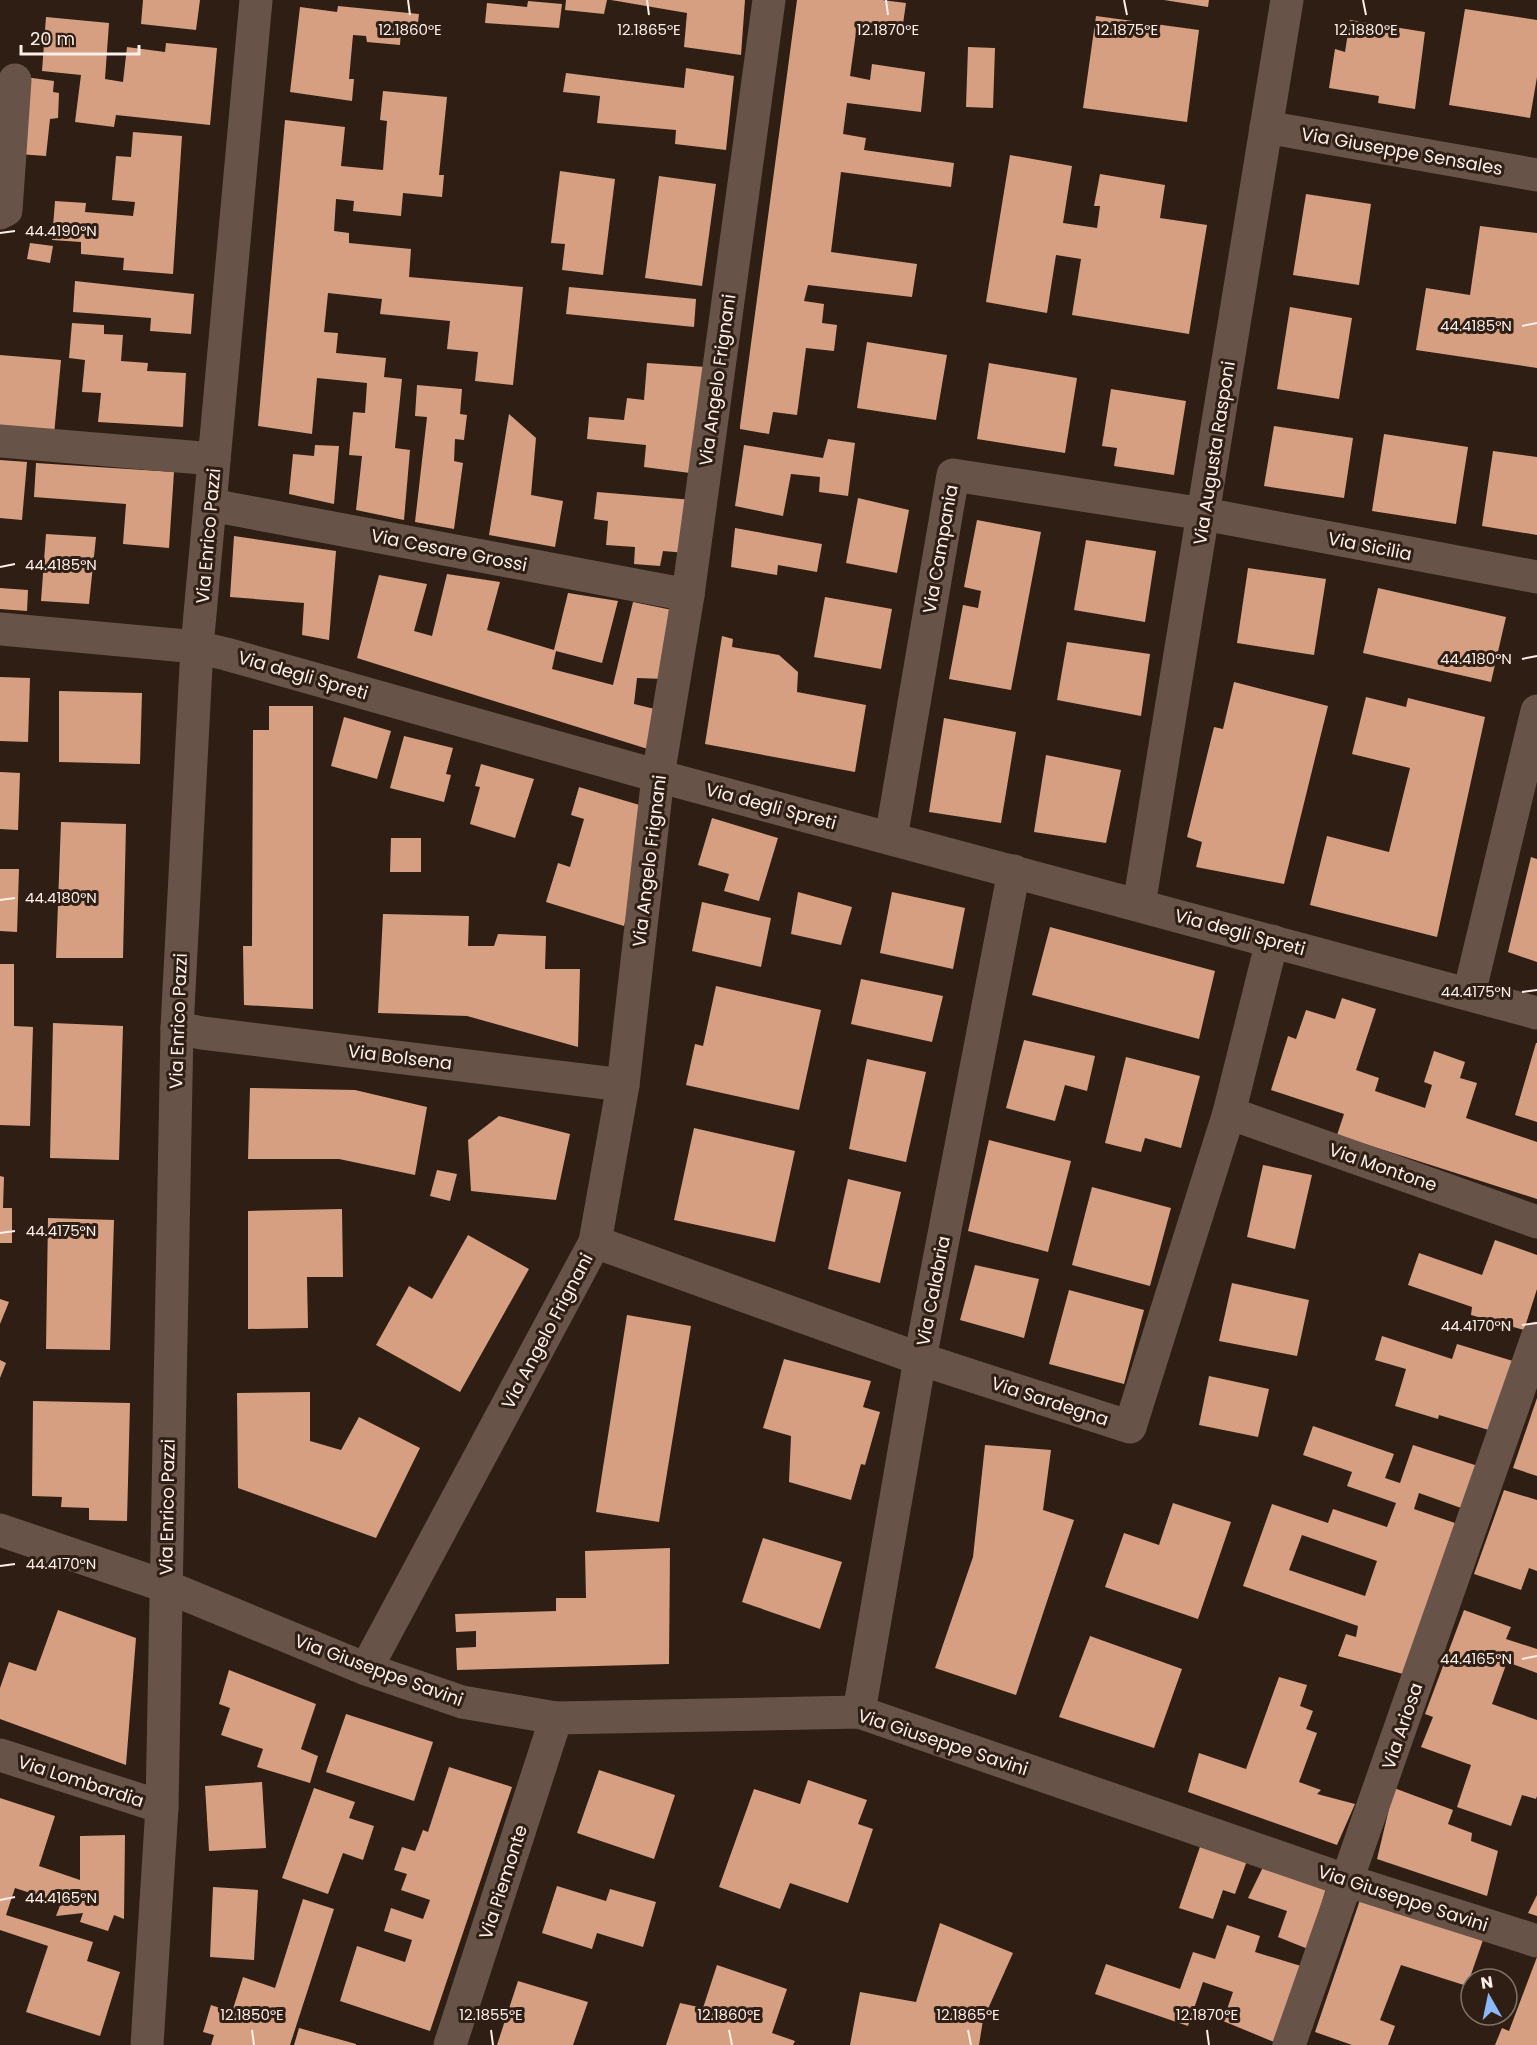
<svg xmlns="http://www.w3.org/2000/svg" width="1537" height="2045" viewBox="0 0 1537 2045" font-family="Poppins,sans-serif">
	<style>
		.building { fill: #d79f82; fill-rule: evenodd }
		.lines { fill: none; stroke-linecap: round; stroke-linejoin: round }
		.minor { stroke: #685348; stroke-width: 33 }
		.ticks { fill: none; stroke: #fcefe9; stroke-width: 2 }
		.labels { text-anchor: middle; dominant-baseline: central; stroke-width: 6; stroke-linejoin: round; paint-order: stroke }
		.street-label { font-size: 18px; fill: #fcefe9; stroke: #2f1e14 }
		.ticks-label { font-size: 15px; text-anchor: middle; fill: #fcefe9; stroke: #2f1e14; stroke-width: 6; stroke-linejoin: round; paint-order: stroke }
	</style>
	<rect width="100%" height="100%" fill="#2f1e14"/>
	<!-- building -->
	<g class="building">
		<polygon points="143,0 200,0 196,30 141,24"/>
		<polygon points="566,0 607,0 604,14 565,10"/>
		<polygon points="611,0 745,0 741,55 684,47 687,13"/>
		<polygon points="797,0 882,0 906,3 902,31 857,25 850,76 870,80 872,64 925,72 921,112 847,103 843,134 866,138 864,150 954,163 951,187 841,172 831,252 917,264 912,297 808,285 804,301 824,304 822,323 837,325 834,351 806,348 797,415 773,412 769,434 740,429 740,426"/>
		<polygon points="1164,0 1209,0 1208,7"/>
		<polygon points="528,1 562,4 559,28 485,23 487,3 527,7"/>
		<polygon points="338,6 419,14 417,31 401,29 400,45 367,42 366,36 353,35 349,79 354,79 352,101 290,92 300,7 337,12"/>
		<polygon points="1465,9 1537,20 1537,77 1530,118 1449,105"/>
		<polygon points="1096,16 1199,30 1187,122 1083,108"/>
		<polygon points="46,17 109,23 105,79 123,82 127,47 165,52 166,43 217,48 210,125 116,115 114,127 75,122 81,75 42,71"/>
		<polygon points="1350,20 1425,32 1415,109 1378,103 1379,96 1329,88 1335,49 1345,52"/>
		<polygon points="968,47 995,48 993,108 966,107"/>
		<polygon points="686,68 734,76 726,150 675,144 676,130 597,123 600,96 563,92 566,73 684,88"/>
		<polygon points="25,77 54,81 53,92 59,93 58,118 50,119 46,156 18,154"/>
		<polygon points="383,91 447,97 439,175 444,175 442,197 403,193 401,216 353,211 354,201 336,199 334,231 349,233 349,243 411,249 409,277 523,287 513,385 475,381 478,352 447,349 450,321 380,314 382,299 328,293 324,332 338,333 336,353 386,358 384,377 402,379 395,448 410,450 404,520 356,510 362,456 349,455 353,412 365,413 367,383 317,378 312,434 258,426 285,120 345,127 341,166 383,170 387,121 380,120"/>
		<polygon points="133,132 182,136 173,274 123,270 124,258 81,254 81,242 52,240 55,201 86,203 85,212 133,216 135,202 112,200 116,156 131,157"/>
		<polygon points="1010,155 1072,166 1063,223 1097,228 1100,206 1094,206 1100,174 1165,185 1160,218 1207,225 1189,334 1072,315 1081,259 1056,255 1047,313 986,302"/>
		<polygon points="560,171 615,179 603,275 562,270 565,244 551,243"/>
		<polygon points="659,176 716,184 702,286 645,278"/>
		<polygon points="1306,194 1371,204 1359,285 1293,275"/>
		<polygon points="1480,226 1537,233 1537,368 1416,350 1426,288 1470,295"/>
		<polygon points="30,243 53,246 50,263 27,259"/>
		<polygon points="75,281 194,294 191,334 150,331 151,318 73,312"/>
		<polygon points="569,287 696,299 694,327 566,314"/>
		<polygon points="1290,307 1352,318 1339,399 1277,389"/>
		<polygon points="72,323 104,325 104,334 123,335 121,361 148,363 147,371 186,373 183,427 98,422 101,393 82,392 85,360 69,358"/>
		<polygon points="867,342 947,355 936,420 857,408"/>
		<polygon points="0,355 61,360 54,435 0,431"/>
		<polygon points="647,363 706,367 690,473 644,467 646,445 587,439 589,417 624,420 627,398 644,400"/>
		<polygon points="989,363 1077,378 1065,453 977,439"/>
		<polygon points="417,385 462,389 460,414 467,415 464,440 455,439 454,461 463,463 454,529 415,522 427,417 415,416"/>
		<polygon points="1111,389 1186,401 1174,475 1114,466 1117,448 1102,446"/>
		<polygon points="509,414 536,438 531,495 563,501 555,547 489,535"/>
		<polygon points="1274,426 1353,438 1344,498 1264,486"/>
		<polygon points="1384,434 1468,447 1456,524 1372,511"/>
		<polygon points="828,439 855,443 848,496 819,492 820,477 791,474 783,516 735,506 744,445 823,458"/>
		<polygon points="315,445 339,446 334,504 289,494 293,454 314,456"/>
		<polygon points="1493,451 1537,457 1537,535 1482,526"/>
		<polygon points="0,460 27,462 22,520 0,518"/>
		<polygon points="36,463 174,472 169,548 123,544 126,504 34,497"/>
		<polygon points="597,492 693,500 686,553 663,551 660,566 634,564 635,547 606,545 608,521 594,519"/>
		<polygon points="858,498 909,510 897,573 846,563"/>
		<polygon points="977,520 1041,532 1011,690 949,679 963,605 978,608 981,591 964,587"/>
		<polygon points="735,528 822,544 817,572 778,565 777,575 731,567"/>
		<polygon points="46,534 96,537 89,604 41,601"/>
		<polygon points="234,536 336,551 329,640 302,635 304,603 230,597"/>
		<polygon points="1086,540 1156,551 1145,622 1074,610"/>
		<polygon points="1248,568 1326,579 1314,655 1237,643"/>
		<polygon points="447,574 500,582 487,630 554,650 568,593 618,601 602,663 556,651 552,669 613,685 633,602 677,611 664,679 637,678 634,704 659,710 651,750 357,658 379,575 427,584 414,631 432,636"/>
		<polygon points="0,588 28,590 27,611 0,609"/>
		<polygon points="1378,588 1506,617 1491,682 1363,653"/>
		<polygon points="825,597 892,609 881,669 814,657"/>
		<polygon points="722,636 733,639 732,647 779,655 798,672 797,692 866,705 855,772 705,744"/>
		<polygon points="1067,642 1150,654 1141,716 1057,700"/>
		<polygon points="0,677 30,678 28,742 0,741"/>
		<polygon points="1234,682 1328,706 1284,884 1196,867 1202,842 1187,837 1214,727 1223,729"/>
		<polygon points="59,691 142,693 140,764 59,762"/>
		<polygon points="1366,697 1406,707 1408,698 1485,717 1437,937 1310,905 1327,836 1389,852 1410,768 1352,754"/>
		<polygon points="269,706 313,706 313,1009 244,1005 243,946 252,946 253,730 269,730"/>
		<polygon points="344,717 391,731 377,779 331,766"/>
		<polygon points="944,718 1016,732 1001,823 929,812"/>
		<polygon points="404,736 453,748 446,774 451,775 444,802 390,788"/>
		<polygon points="1046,755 1121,770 1106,843 1034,832"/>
		<polygon points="481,764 534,779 515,838 470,824 480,787 475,786"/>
		<polygon points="0,772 20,773 18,830 0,829"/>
		<polygon points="579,787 653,809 624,926 546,902 558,863 570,867 584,819 571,815"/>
		<polygon points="712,818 778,838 759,901 724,891 729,874 698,865"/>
		<polygon points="61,822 126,824 123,958 56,958"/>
		<polygon points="391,838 421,838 421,872 390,872"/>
		<polygon points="1531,857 1537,859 1537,962 1508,952"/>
		<polygon points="0,869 19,869 17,932 0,931"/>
		<polygon points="798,892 852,907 841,945 791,934"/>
		<polygon points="892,892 965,908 953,969 880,953"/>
		<polygon points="702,902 771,918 761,967 692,951"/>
		<polygon points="383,914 469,916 468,946 494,946 498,934 546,936 545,969 580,969 578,1047 467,1016 378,1013"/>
		<polygon points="1050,927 1215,971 1199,1039 1032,995"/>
		<polygon points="0,964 14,964 14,1026 33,1027 30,1126 0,1125"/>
		<polygon points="861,979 943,996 932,1042 851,1024"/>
		<polygon points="716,986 821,1010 799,1110 686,1085 695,1044 703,1046"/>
		<polygon points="1342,998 1376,1009 1356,1070 1379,1078 1375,1091 1425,1108 1432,1085 1424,1082 1434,1051 1465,1062 1460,1078 1477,1083 1466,1118 1537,1142 1537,1199 1337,1135 1344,1114 1271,1090 1288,1036 1296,1039 1306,1010 1335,1019"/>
		<polygon points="53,1023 123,1026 119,1160 50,1158"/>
		<polygon points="1024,1040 1095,1056 1087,1091 1065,1085 1055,1121 1006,1108"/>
		<polygon points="1536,1043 1537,1043 1537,1122 1515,1115"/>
		<polygon points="1126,1057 1200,1076 1181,1148 1145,1138 1141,1152 1105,1143"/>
		<polygon points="867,1059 926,1072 906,1162 849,1149"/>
		<polygon points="250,1088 355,1090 427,1107 415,1175 339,1159 248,1159"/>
		<polygon points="499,1116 570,1134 556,1200 471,1191 468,1140"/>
		<polygon points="694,1128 795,1151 775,1242 674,1220"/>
		<polygon points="989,1140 1071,1161 1048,1252 968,1231"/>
		<polygon points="1263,1165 1312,1175 1295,1249 1247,1237"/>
		<polygon points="437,1170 457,1174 450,1201 430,1196"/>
		<polygon points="0,1176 4,1177 3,1208 12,1208 12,1243 0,1243"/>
		<polygon points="848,1179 901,1192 880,1283 828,1269"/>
		<polygon points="1092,1187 1171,1208 1150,1286 1072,1265"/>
		<polygon points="342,1209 343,1277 307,1277 308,1328 248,1329 248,1211"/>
		<polygon points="48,1218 114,1220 110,1350 46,1349"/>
		<polygon points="468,1235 529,1269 460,1392 376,1345 409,1286 432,1299"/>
		<polygon points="1495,1240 1537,1255 1537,1289 1524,1330 1471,1315 1472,1307 1408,1285 1419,1253 1482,1275"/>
		<polygon points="975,1265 1039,1279 1024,1338 960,1320"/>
		<polygon points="1232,1283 1309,1300 1297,1356 1219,1341"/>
		<polygon points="1069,1290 1144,1310 1124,1384 1049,1364"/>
		<polygon points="0,1299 9,1302 0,1324"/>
		<polygon points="627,1315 691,1326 659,1522 596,1512"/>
		<polygon points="1382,1336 1452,1359 1457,1344 1513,1361 1492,1431 1439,1415 1438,1419 1395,1406 1406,1369 1375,1360"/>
		<polygon points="784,1359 871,1381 863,1407 880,1412 865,1465 861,1464 851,1500 789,1482 791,1436 763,1428"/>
		<polygon points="0,1360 6,1363 0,1378"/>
		<polygon points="1209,1376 1269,1389 1258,1437 1199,1425"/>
		<polygon points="310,1392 310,1441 341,1450 359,1417 420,1448 376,1538 238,1488 237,1393"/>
		<polygon points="1537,1398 1537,1476 1513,1468"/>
		<polygon points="33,1401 130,1403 127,1521 89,1520 89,1508 61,1507 62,1497 32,1496"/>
		<path d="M1313,1426L1394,1454L1385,1478L1400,1483L1413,1445L1478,1466L1464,1509L1419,1493L1414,1509L1455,1523L1403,1674L1338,1656L1346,1634L1356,1637L1358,1626L1243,1586L1272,1504L1328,1523L1333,1509L1387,1527L1396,1503L1347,1486L1352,1472L1303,1455ZM1302,1535L1377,1561L1365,1596L1289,1570Z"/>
		<polygon points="985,1445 1051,1450 1043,1510 1074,1520 1016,1695 935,1668 973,1557"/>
		<polygon points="1504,1490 1537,1500 1537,1571 1529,1568 1521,1590 1474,1574"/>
		<polygon points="1173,1503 1231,1522 1198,1619 1105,1587 1124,1533 1159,1545"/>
		<polygon points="763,1538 842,1562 820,1629 742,1602"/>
		<polygon points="670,1548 669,1664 457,1670 456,1648 476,1647 476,1631 456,1632 455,1614 556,1611 556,1598 586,1598 585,1551"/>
		<polygon points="58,1610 136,1638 126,1765 0,1719 0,1688 9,1662 36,1671"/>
		<polygon points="1464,1610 1511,1627 1506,1639 1537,1649 1537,1673 1507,1662 1492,1704 1537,1720 1537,1796 1536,1799 1522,1795 1511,1826 1457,1807 1471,1765 1421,1747 1433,1717 1425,1714"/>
		<polygon points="1090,1636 1182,1669 1154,1748 1059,1717"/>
		<polygon points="229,1670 316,1704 301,1749 318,1756 310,1783 257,1767 263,1749 221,1735 230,1708 219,1704"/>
		<polygon points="1279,1677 1307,1685 1300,1706 1313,1711 1306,1729 1317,1733 1299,1782 1321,1790 1317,1794 1355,1804 1337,1845 1188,1792 1199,1753 1246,1769"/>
		<polygon points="346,1714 433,1742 414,1801 326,1772"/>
		<polygon points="449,1767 512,1787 430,2031 340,2001 357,1946 405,1962 412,1940 384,1931 391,1908 423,1919 430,1900 401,1890 407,1874 394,1870 402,1847 415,1851 423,1830 428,1832"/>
		<polygon points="599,1770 675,1795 654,1859 577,1833"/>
		<polygon points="808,1780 867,1800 858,1824 873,1829 848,1903 790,1883 780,1909 719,1887 754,1789 800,1804"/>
		<polygon points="262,1782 266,1848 209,1851 205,1786"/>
		<polygon points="314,1788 355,1802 349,1818 374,1826 363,1860 343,1853 328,1894 282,1878"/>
		<polygon points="1394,1788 1453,1810 1448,1824 1472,1833 1471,1841 1498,1851 1487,1896 1377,1859"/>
		<polygon points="0,1798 55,1816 39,1866 80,1880 80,1836 125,1835 124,1919 114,1915 108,1931 80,1922 83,1913 56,1916 61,1903 15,1888 6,1915 93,1942 87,1961 120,1972 100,2036 26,2012 48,1946 0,1930"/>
		<polygon points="1202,1841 1249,1855 1235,1894 1223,1890 1213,1919 1179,1908"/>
		<polygon points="1265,1863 1327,1885 1308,1949 1278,1937 1287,1911 1248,1898"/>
		<polygon points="557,1886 606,1901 610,1889 656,1902 643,1947 597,1933 592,1949 542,1933"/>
		<polygon points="213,1887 258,1890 254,1960 210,1957"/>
		<polygon points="1537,1895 1537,1916 1528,1913"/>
		<polygon points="303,1899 334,1909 290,2045 211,2045 214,2035 203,2032 211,2005 232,2012 243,1977 275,1988"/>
		<polygon points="1360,1900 1483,1940 1467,1986 1401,1965 1380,2020 1395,2026 1388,2045 1352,2045 1315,2032"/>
		<polygon points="940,1923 1013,1953 983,2020 979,2045 850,2045 860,1992 916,2002"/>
		<polygon points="1227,1925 1260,1936 1255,1952 1301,1966 1274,2042 1223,2021 1233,1992 1203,1982 1188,2026 1095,1994 1106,1964 1180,1989 1193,1952 1215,1959"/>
		<polygon points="1537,1957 1537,2045 1495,2045 1502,2028 1509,2031"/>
		<polygon points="717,1965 787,1989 772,2033 795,2041 793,2045 666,2045 680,2003 703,2008"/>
		<polygon points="518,1981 588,2002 573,2045 497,2045"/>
		<polygon points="299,2028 356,2044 356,2045 294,2045"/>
	</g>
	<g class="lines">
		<!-- minor -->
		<g class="minor">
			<polyline points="1266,127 1537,175"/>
			<polyline points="0,213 6,210 15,80"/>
			<polyline points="0,441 214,459"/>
			<polyline points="211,505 688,595"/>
			<polyline points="0,629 197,647 226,654 658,776 1537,1013"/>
			<polyline points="891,838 953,475 1204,514 1537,577"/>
			<polyline points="1139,905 1287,0"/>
			<polyline points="1469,994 1537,711"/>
			<polyline points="177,1028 202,1033 623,1085"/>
			<polyline points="1229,1113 1537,1222"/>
			<polyline points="595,1242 920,1359 1130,1427 1229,1113 1272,941"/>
			<polyline points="0,1530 165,1586 366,1669 462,1702 556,1718 859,1712 1348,1881 1537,1941"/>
			<polyline points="366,1669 595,1242 623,1085 658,776 688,595 769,0"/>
			<polyline points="859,1712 920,1359 1014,871"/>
			<polyline points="0,1755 162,1807"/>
			<polyline points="147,2045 162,1807 177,1028 197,647 256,0"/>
			<polyline points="450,2045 556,1718"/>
			<polyline points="1289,2045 1537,1338"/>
		</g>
	</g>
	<!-- ticks -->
	<path class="ticks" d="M408,0L410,15M647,0L649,15M886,0L888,15M1124,0L1127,15M1363,0L1366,15M0,233L15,231M1522,326L1537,323M0,567L15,564M1522,659L1537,656M0,900L15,898M1522,992L1537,990M0,1233L15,1231M1522,1325L1537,1323M0,1566L15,1564M1522,1659L1537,1656M0,1900L15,1897M252,2030L254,2045M491,2030L493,2045M729,2030L732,2045M968,2030L971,2045M1207,2030L1209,2045"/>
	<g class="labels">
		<!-- street labels -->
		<g class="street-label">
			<text transform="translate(1402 151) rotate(10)">Via Giuseppe Sensales</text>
			<text transform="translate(717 380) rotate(-82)">Via Angelo Frignani</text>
			<text transform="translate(1214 453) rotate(-81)">Via Augusta Rasponi</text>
			<text transform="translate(208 536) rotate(-85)">Via Enrico Pazzi</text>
			<text transform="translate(1370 546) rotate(11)">Via Sicilia</text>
			<text transform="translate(940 549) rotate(-80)">Via Campania</text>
			<text transform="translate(449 550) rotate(11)">Via Cesare Grossi</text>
			<text transform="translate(303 675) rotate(16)">Via degli Spreti</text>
			<text transform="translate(771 806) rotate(15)">Via degli Spreti</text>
			<text transform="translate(649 861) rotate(-83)">Via Angelo Frignani</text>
			<text transform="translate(1240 932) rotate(15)">Via degli Spreti</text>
			<text transform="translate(178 1021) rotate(-88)">Via Enrico Pazzi</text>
			<text transform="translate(400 1057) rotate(7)">Via Bolsena</text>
			<text transform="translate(1383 1167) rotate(19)">Via Montone</text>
			<text transform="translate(933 1291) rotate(-79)">Via Calabria</text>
			<text transform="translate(547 1331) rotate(-62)">Via Angelo Frignani</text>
			<text transform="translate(1050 1401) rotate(18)">Via Sardegna</text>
			<text transform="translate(167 1507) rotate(-89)">Via Enrico Pazzi</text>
			<text transform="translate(379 1670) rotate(20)">Via Giuseppe Savini</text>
			<text transform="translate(1402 1726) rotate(-71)">Via Ariosa</text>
			<text transform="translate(943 1742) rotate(18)">Via Giuseppe Savini</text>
			<text transform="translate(81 1781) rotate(18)">Via Lombardia</text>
			<text transform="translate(503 1882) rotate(-72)">Via Piemonte</text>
			<text transform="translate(1403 1898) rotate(18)">Via Giuseppe Savini</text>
		</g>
	</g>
	<g class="ticks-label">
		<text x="1127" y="35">12.1875°E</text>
		<text x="1366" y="35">12.1880°E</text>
		<text x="410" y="35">12.1860°E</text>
		<text x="649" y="35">12.1865°E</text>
		<text x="888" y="35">12.1870°E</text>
		<text x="61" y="236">44.4190°N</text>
		<text x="1476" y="331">44.4185°N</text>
		<text x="61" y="570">44.4185°N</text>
		<text x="1476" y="664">44.4180°N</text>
		<text x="61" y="903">44.4180°N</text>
		<text x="1476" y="997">44.4175°N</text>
		<text x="61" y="1236">44.4175°N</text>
		<text x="1476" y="1331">44.4170°N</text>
		<text x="61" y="1569">44.4170°N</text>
		<text x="1476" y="1664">44.4165°N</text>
		<text x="61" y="1903">44.4165°N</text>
		<text x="252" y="2020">12.1850°E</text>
		<text x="491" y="2020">12.1855°E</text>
		<text x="729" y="2020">12.1860°E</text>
		<text x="968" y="2020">12.1865°E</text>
		<text x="1207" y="2020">12.1870°E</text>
	</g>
	<!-- north arrow -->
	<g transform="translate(1489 1997) rotate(351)"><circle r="28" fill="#2f1e14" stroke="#817269" stroke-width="1.5"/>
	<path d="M0-4.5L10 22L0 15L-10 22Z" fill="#8cb9fc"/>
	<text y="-9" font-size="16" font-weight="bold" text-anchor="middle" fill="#fcefe9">N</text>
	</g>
	<!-- scale -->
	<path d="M21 45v9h118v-9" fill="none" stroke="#fcefe9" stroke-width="3"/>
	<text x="30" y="45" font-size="18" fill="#fcefe9" stroke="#2f1e14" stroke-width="4.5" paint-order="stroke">20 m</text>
</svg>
